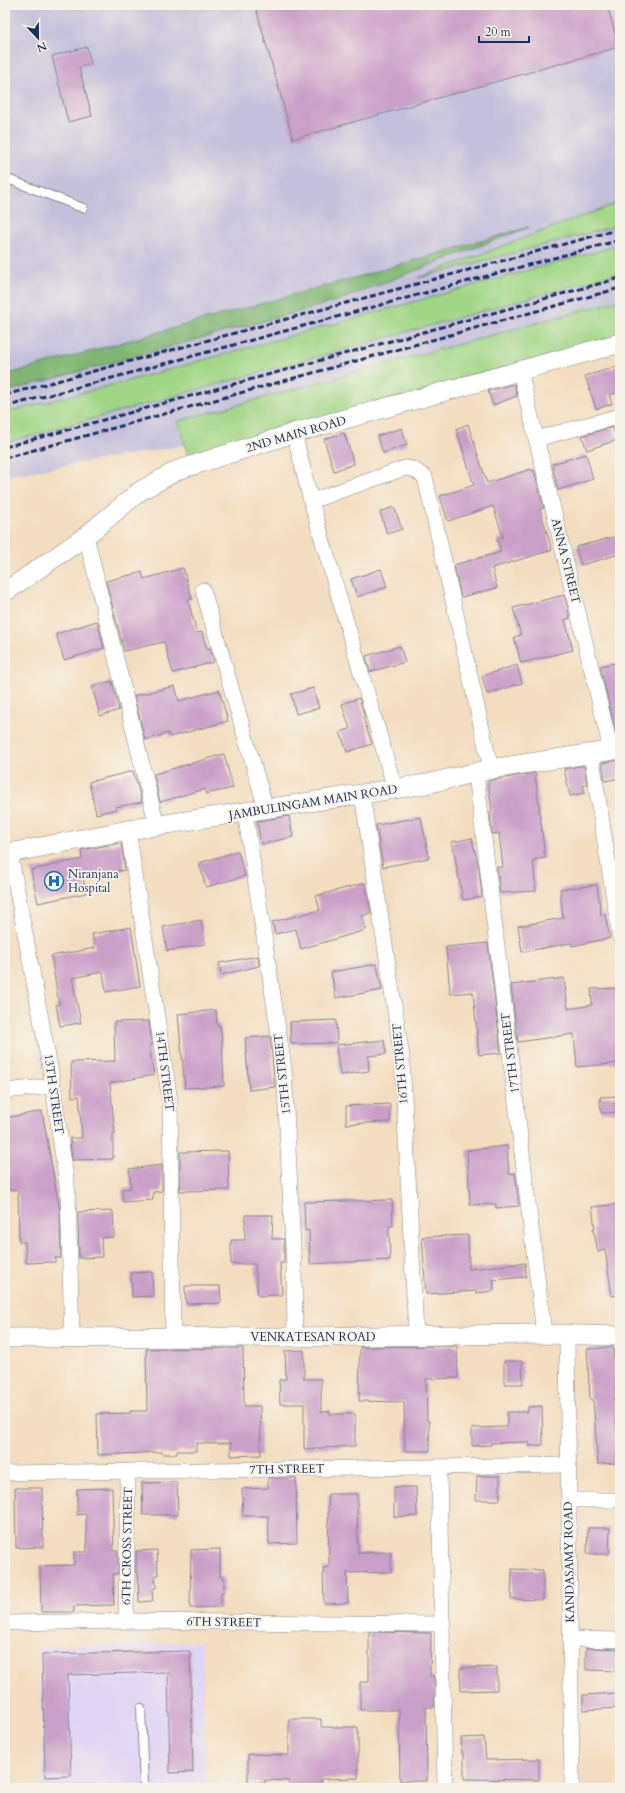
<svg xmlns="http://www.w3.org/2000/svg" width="625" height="1793" viewBox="0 0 625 1793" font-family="Cardo,serif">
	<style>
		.built { fill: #e0d4f4 }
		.industrial { fill: #c4c0db }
		.green { fill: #a0d586; stroke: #5e8272 }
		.forest { fill: #80b673; stroke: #4e7268 }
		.building { fill: #caa0c9 }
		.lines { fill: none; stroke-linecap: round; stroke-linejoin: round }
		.service-casing { stroke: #87868f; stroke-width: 10 }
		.minor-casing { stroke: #87868f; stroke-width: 16 }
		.tertiary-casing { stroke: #87868f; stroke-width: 20 }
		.service { stroke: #fff; stroke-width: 8 }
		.minor { stroke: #fff; stroke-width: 15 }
		.tertiary { stroke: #fff; stroke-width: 19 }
		.rail { stroke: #1b2f5e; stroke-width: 3; stroke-dasharray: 6 3; stroke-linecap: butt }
		.labels { text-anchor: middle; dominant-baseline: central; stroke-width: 3.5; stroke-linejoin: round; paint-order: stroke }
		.street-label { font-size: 12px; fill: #1b2f5e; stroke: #f7f3e8 }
		.poi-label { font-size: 12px; fill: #1b2f5e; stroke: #f7f3e8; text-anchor: start }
	</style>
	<rect width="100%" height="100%" fill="#f7f3e8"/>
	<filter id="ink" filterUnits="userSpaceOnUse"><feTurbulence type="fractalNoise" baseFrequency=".025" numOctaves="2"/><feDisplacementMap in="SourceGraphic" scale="8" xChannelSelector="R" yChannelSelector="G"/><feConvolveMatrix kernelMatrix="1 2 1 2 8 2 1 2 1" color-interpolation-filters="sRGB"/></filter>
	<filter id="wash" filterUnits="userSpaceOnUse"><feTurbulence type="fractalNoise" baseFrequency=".012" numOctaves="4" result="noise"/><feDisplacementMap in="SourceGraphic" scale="16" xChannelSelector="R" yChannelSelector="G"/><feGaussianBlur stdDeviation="0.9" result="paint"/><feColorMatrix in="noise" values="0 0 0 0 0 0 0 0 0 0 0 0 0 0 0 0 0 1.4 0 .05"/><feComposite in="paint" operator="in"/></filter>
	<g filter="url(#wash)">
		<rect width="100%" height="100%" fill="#f3ddc0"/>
		<!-- built -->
		<polygon class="built" points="202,1642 206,1788 43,1788 39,1647"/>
		<!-- industrial -->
		<polygon class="industrial" points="5,5 620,5 620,323 186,445 5,476"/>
		<!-- green -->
		<g class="green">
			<polygon points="620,202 620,225 418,278"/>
			<polygon points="620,245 620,273 5,443 5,413 131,380"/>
			<polygon points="620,300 620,335 190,459 178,421"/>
		</g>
		<!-- forest -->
		<polygon class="forest" points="529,227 334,302 5,392 5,375 364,275"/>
		<g id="blocks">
			<!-- building -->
			<g class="building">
				<polygon points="255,5 607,5 619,47 293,139"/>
				<polygon points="87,47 91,64 79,67 92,116 68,122 52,56"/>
				<polygon points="620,366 620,392 609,395 612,404 596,409 585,376"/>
				<polygon points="514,384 517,396 493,405 488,391"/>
				<polygon points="468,424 487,483 531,469 532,471 534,470 544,508 540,509 552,550 492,568 497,588 461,597 454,565 501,552 497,539 503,537 493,506 448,521 440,496 474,485 456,429"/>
				<polygon points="613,427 617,440 587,450 582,436"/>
				<polygon points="402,428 407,445 383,453 377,436"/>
				<polygon points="344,433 354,464 334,471 324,439"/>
				<polygon points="586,454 593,479 558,490 552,464"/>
				<polygon points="394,507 402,529 387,534 380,512"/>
				<polygon points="617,536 620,545 620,554 581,565 576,547"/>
				<polygon points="183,568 192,599 188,600 197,633 202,632 207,649 210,648 214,662 173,673 164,642 124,651 106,581 142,572 144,579"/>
				<polygon points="381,569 387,587 357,597 351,579"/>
				<polygon points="564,595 570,618 565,620 573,650 521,663 514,637 521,635 513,608"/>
				<polygon points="97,621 104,648 64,660 56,634"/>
				<polygon points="400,646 405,662 370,672 366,656"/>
				<polygon points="620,662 620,738 617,738 600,666"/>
				<polygon points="517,665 522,683 487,694 482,676"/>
				<polygon points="112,681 119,710 100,716 92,687"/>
				<polygon points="175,686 179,701 219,690 228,721 170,737 168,733 145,740 134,696"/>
				<polygon points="313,688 319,708 296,714 291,694"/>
				<polygon points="359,698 365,717 363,717 372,744 347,752 340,732 350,729 342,704"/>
				<polygon points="224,754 233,788 206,794 205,789 160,802 154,774"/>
				<polygon points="620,760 620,778 605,781 602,763"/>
				<polygon points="580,766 584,766 587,785 583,785 585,793 570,796 564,769"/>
				<polygon points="133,771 142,802 116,807 117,809 96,814 89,782"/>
				<polygon points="535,773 545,858 533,860 536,891 500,893 497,867 503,867 499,833 492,834 490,812 492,812 488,781"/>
				<polygon points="289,816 293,837 261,844 257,821"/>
				<polygon points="421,817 429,858 383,867 376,825"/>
				<polygon points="472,838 479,869 482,897 463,900 452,842"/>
				<polygon points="121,843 125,870 83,877 86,893 38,903 31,870 82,859 81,850"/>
				<polygon points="238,851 245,876 206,887 199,863"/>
				<polygon points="365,883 371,913 362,916 366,930 301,949 296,929 275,934 272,922 320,910 316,896"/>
				<polygon points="597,885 601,915 605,914 610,938 572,946 571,943 522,952 518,926 563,918 560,889"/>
				<polygon points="201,920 205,944 167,951 163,927"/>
				<polygon points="131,927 140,986 106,992 103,972 72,978 81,1023 60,1026 56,1005 59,1004 51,956 95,948 92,934"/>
				<polygon points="488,943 501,1053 479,1055 473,992 450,994 446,947"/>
				<polygon points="258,956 259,966 221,975 219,963"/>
				<polygon points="377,964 382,990 336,998 331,972"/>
				<polygon points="564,978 568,1009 592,1005 591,989 619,988 620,1063 577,1067 574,1034 518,1042 511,985"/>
				<polygon points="216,1010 217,1025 220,1025 222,1040 224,1086 185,1088 178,1014"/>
				<polygon points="336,1020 337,1043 291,1044 290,1022"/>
				<polygon points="149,1021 152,1045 149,1046 154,1075 110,1083 115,1134 113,1134 113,1159 72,1160 70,1138 82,1138 79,1096 72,1097 71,1062 115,1061 114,1022"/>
				<polygon points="270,1036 275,1087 249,1090 245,1038"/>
				<polygon points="384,1040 386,1054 368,1056 369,1071 340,1075 336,1045"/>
				<polygon points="620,1096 620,1112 601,1113 600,1097"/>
				<polygon points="390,1104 390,1122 346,1124 346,1106"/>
				<polygon points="42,1111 60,1212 61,1258 55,1258 55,1262 26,1263 25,1242 19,1242 18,1190 5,1190 5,1118"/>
				<polygon points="507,1146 509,1174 515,1173 519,1206 496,1208 496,1204 470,1205 467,1150"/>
				<polygon points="228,1151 229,1190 180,1191 180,1152"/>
				<polygon points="162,1165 162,1191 153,1192 153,1200 123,1202 122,1189 131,1188 129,1169"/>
				<polygon points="392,1200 393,1226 389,1226 390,1260 310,1264 309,1230 305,1231 304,1202"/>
				<polygon points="620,1204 620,1295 612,1296 605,1250 598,1252 593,1228 595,1228 592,1207"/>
				<polygon points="113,1211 114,1237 101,1238 102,1257 79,1258 78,1212"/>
				<polygon points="245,1215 273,1215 272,1239 284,1239 284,1263 280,1263 282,1295 258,1296 255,1264 231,1264 231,1240 245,1240"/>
				<polygon points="468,1235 469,1269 525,1263 526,1277 493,1280 494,1291 476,1293 476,1291 426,1294 422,1237"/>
				<polygon points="152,1272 153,1296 132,1297 131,1273"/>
				<polygon points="185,1286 220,1286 221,1303 186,1304"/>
				<polygon points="457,1346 458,1378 426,1379 427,1421 429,1421 430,1451 405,1451 404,1402 359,1401 360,1347"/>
				<polygon points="613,1347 617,1398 614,1398 620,1463 598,1464 593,1400 590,1400 587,1349"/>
				<polygon points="243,1348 244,1406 260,1406 261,1455 231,1456 231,1443 196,1443 196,1451 177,1451 177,1454 162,1454 162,1452 98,1455 97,1414 131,1413 130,1411 147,1411 146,1349"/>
				<polygon points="304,1350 304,1379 321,1379 321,1412 330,1411 330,1414 355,1414 355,1446 304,1449 304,1404 280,1404 279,1380 286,1379 285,1351"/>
				<polygon points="504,1361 522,1361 523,1384 504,1384"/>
				<polygon points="542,1406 543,1445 529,1446 529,1442 491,1443 491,1445 472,1446 472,1428 507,1427 507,1412 528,1412 528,1407"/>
				<polygon points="477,1476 500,1476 500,1500 476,1500"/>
				<polygon points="268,1478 296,1478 297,1543 269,1544 268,1516 243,1516 242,1489 268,1488"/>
				<polygon points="177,1482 178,1515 143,1515 142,1483"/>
				<polygon points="394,1487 416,1487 417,1516 394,1517"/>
				<polygon points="15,1488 42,1488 43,1547 16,1548"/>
				<polygon points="112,1488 114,1551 118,1551 118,1574 113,1574 114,1605 74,1606 74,1612 41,1612 40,1566 74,1565 74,1552 87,1552 86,1514 77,1515 77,1489"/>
				<polygon points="328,1494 357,1494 358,1553 391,1552 391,1572 347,1573 348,1603 324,1604 323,1568 329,1567"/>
				<polygon points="588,1528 610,1528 609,1554 587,1554"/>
				<polygon points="220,1549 220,1577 224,1577 224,1592 221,1592 221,1607 190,1608 191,1550"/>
				<polygon points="157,1550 158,1575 155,1575 156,1588 152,1589 153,1601 139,1602 138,1573 136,1573 136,1551"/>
				<polygon points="512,1569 543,1570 543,1600 511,1599"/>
				<polygon points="369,1632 431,1633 430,1676 434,1676 434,1707 426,1707 427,1781 400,1781 399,1710 360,1710 360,1682 369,1682"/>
				<polygon points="586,1648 620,1649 620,1671 586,1670"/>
				<polygon points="190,1651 193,1772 170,1773 168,1672 68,1675 71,1776 45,1777 42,1654"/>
				<polygon points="497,1667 497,1690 461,1691 460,1668"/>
				<polygon points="620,1693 620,1708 583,1710 583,1695"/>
				<polygon points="289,1719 321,1719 321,1727 358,1727 358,1778 321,1779 321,1787 289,1787 289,1781 265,1780 265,1783 248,1783 248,1754 289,1755"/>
				<polygon points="484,1737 486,1760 539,1759 539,1780 464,1779 464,1754 462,1754 461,1738"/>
			</g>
		</g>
	</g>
	<g filter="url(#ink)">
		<use href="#blocks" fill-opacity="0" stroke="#87868f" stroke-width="1"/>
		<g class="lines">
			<!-- service casing -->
			<g class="service-casing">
				<g id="service">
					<polyline points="5,178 83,208"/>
					<polyline points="141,1708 144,1788"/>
				</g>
			</g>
			<!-- minor casing -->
			<g class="minor-casing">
				<g id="minor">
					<polyline points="520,371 611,750"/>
					<polyline points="294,433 311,501 395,789"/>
					<polyline points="536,439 620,416"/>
					<polyline points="311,501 405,468 413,469 425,477 491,769"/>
					<polyline points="86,536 157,826"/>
					<polyline points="203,590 266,809"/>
					<polyline points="591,753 620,937"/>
					<polyline points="476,773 544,1334"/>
					<polyline points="362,794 402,1057 416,1336"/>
					<polyline points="245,812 284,1068 294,1269 295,1337"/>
					<polyline points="128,830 170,1101 173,1338"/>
					<polyline points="10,853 51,1073 68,1193 72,1338"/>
					<polyline points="5,1091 53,1086"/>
					<polyline points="567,1336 572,1788"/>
					<polyline points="439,1467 445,1788"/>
					<polyline points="5,1473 568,1465"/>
					<polyline points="569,1500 620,1500"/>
					<polyline points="126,1621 128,1472"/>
					<polyline points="5,1623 126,1621 443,1624"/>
					<polyline points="570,1639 620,1640"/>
				</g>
			</g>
			<!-- tertiary casing -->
			<g class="tertiary-casing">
				<g id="tertiary">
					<polyline points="5,592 86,536 140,491 178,470 294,433 620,343"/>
					<polyline points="5,854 128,830 426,784 491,769 620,749"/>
					<polyline points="5,1338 295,1337 544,1334 620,1336"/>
				</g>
			</g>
			<!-- service -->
			<use href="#service" class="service"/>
			<!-- minor -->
			<use href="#minor" class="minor"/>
			<!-- tertiary -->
			<use href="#tertiary" class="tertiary"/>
			<!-- rail -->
			<g class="rail">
				<polyline points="5,395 620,229"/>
				<polyline points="5,407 620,240"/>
				<polyline points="5,447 620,278"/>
				<polyline points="5,458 620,288"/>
			</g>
		</g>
	</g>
	<!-- icons -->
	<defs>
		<g id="hospital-ring" transform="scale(1)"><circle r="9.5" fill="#f7f3e8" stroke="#1f6fb2" stroke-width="1.5"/><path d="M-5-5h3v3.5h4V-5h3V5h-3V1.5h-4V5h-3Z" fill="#1f6fb2"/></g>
	</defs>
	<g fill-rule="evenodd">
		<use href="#hospital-ring" x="54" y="881"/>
	</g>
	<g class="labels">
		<!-- street labels -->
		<g class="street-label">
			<text transform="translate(296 434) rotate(-16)">2ND MAIN ROAD</text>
			<text transform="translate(566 561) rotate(76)">ANNA STREET</text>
			<text transform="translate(313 802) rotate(-9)">JAMBULINGAM MAIN ROAD</text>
			<text transform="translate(510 1053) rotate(-97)">17TH STREET</text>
			<text transform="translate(400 1064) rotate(-95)">16TH STREET</text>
			<text transform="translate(165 1071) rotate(83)">14TH STREET</text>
			<text transform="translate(282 1074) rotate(-96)">15TH STREET</text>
			<text transform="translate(54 1094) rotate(82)">13TH STREET</text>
			<text x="313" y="1337">VENKATESAN ROAD</text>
			<text transform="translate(287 1469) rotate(-1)">7TH STREET</text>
			<text transform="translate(127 1546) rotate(-89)">6TH CROSS STREET</text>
			<text transform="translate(569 1562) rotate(-91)">KANDASAMY ROAD</text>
			<text transform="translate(224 1622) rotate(1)">6TH STREET</text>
		</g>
		<!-- poi labels -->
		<g class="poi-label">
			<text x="68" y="874">Niranjana<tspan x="68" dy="14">Hospital</tspan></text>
		</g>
	</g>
	<!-- margin -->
	<rect width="625" height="1793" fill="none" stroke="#f7f3e8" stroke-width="20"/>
	<!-- north arrow -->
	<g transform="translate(38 38) rotate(158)" stroke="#f7f3e8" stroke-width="3" paint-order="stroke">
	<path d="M0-3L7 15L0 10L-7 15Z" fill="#1b2f5e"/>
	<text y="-6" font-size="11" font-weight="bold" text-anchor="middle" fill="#1b2f5e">N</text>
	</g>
	<!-- scale -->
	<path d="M479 36v6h50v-6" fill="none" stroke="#1b2f5e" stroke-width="2"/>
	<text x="485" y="36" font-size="12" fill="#1b2f5e" stroke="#f7f3e8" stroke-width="3" paint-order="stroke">20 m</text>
</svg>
